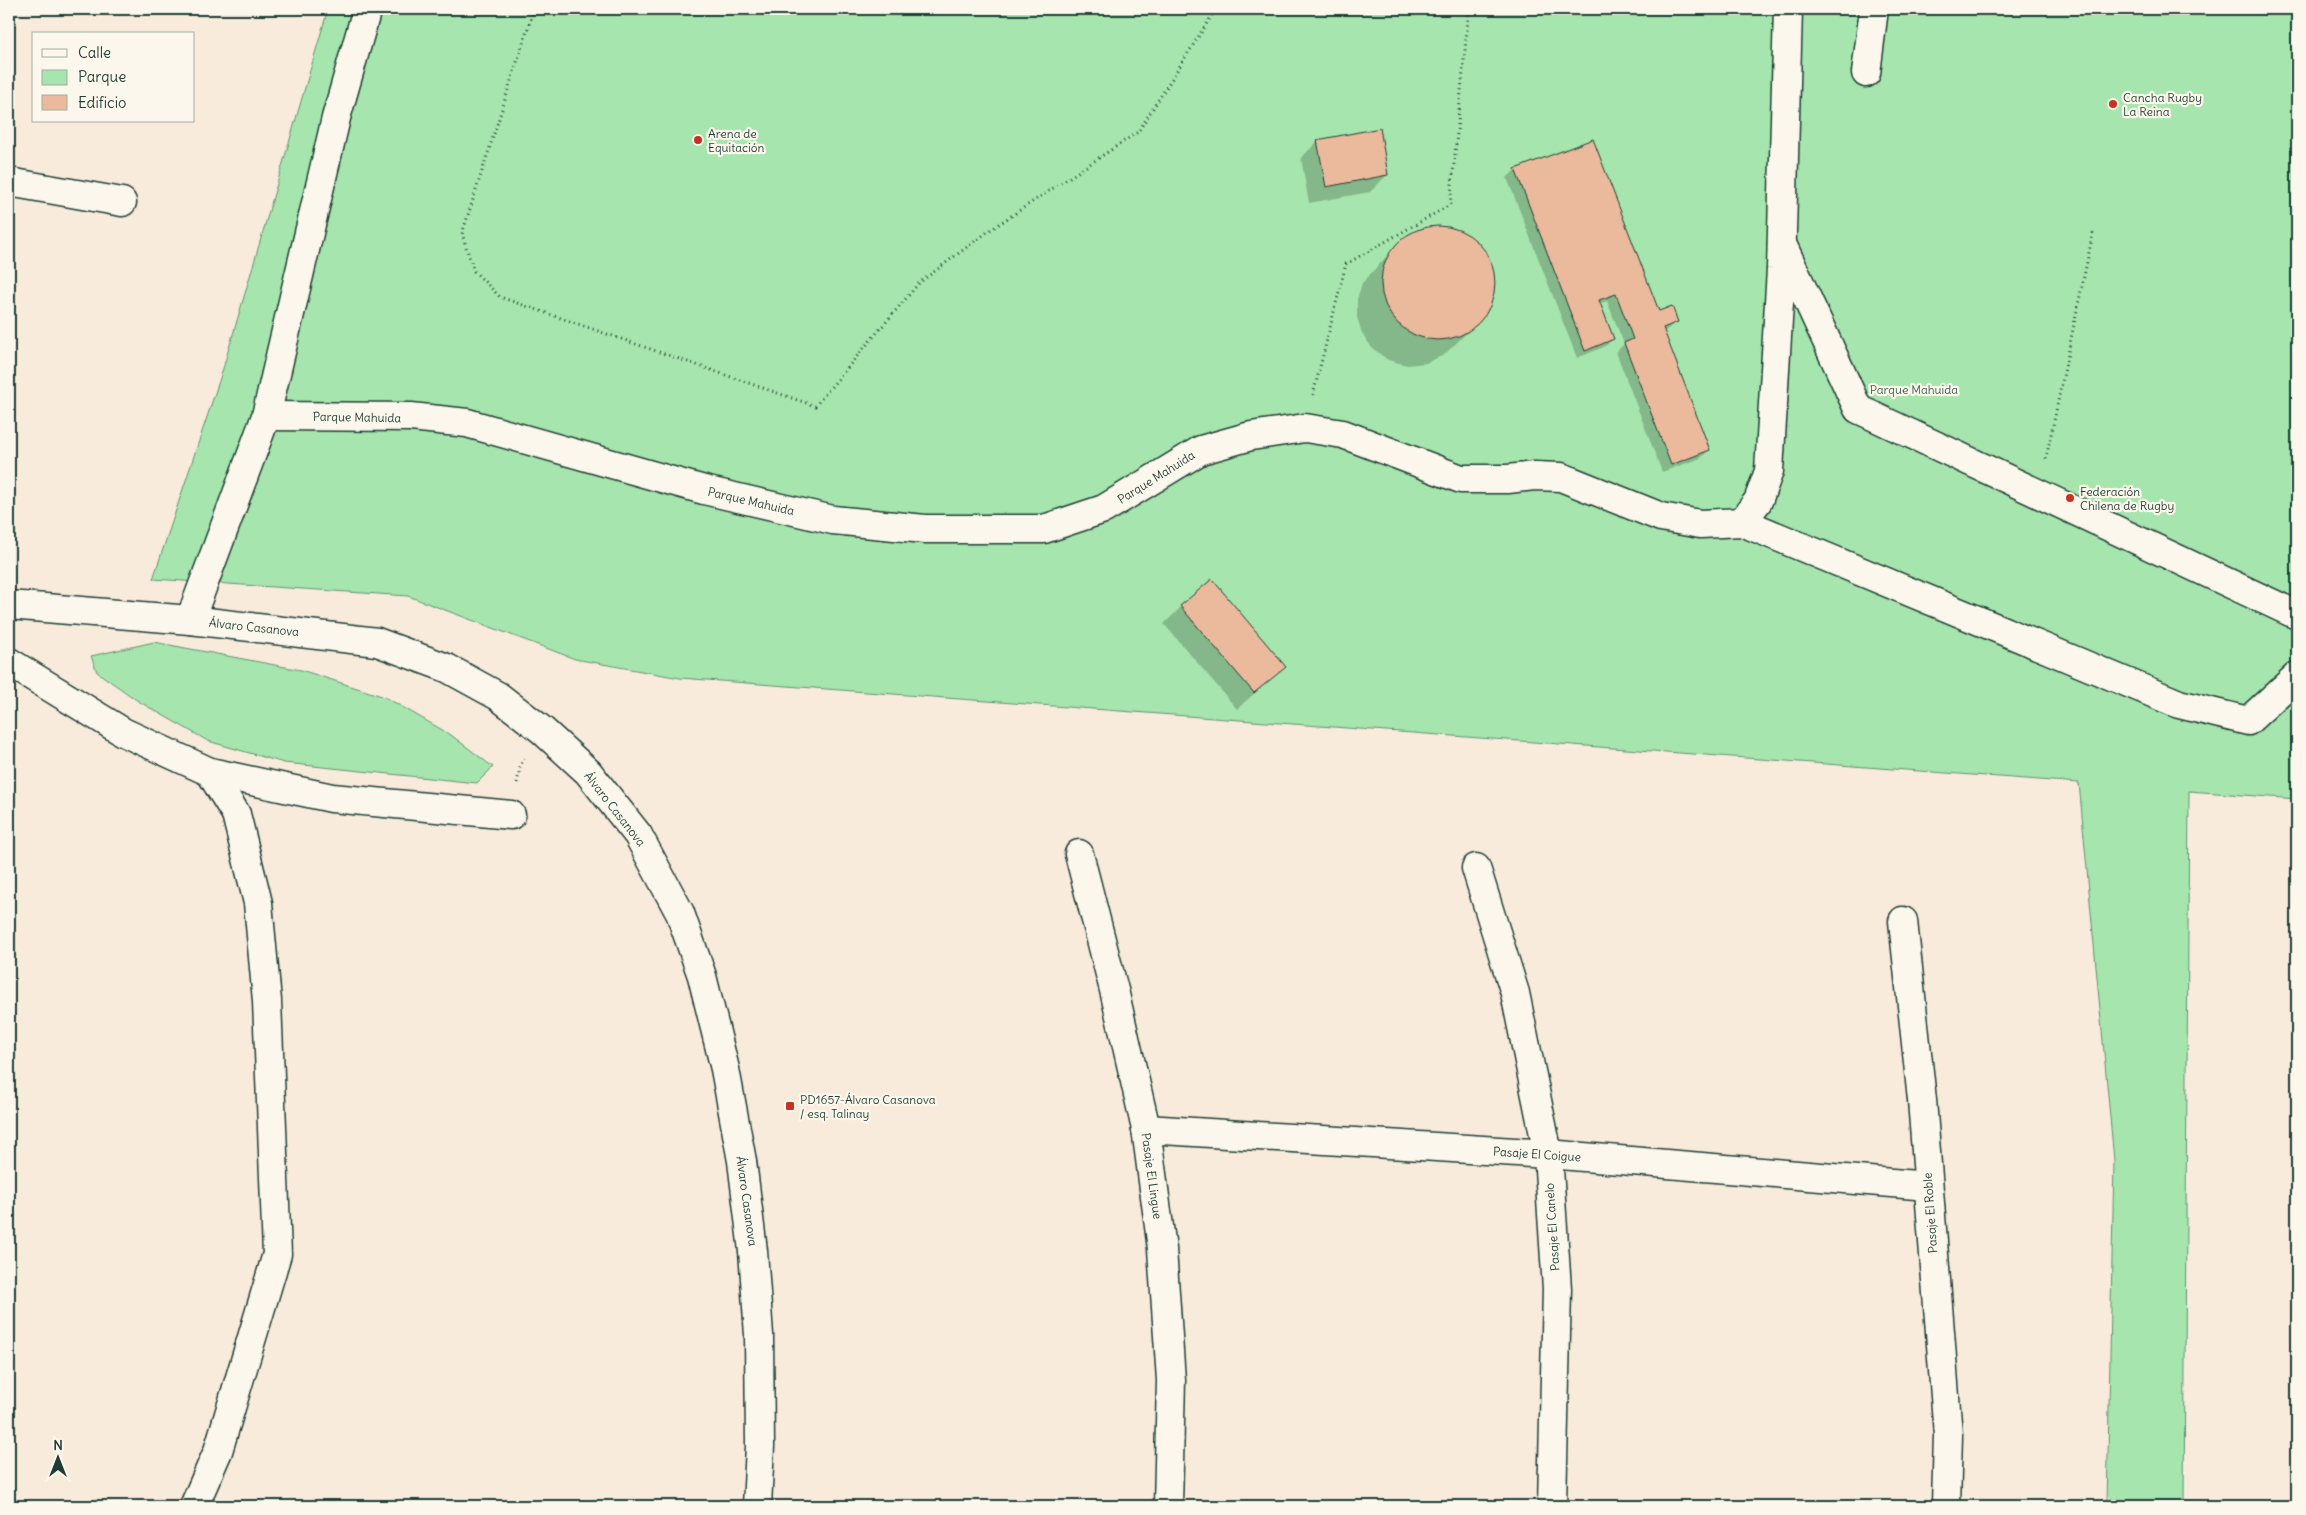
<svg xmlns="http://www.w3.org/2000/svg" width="2306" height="1515" viewBox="0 0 2306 1515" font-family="Delius,sans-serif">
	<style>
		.green { fill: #a6e5ad; stroke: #629170 }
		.shadow { fill: #0003 }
		.building { fill: #ebba9c; stroke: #1f3d34 }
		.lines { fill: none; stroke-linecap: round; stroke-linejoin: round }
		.minor-casing { stroke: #1f3d34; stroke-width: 31 }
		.path { stroke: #1f3d34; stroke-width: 3; stroke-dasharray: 1 4; stroke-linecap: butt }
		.minor { stroke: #fbf7ec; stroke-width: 28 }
		.poi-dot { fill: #c8321e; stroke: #fbf7ec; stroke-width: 2 }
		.labels { text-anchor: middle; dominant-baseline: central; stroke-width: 4.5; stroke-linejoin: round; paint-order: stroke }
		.poi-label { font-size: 12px; fill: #1f3d34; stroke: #fbf7ec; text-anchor: start }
		.park-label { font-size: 12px; fill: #3a5f4c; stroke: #fbf7ec }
		.street-label { font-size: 12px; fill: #1f3d34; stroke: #fbf7ec }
	</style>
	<rect width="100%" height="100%" fill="#f8ebdc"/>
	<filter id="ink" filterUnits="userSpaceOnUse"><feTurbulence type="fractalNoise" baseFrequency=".02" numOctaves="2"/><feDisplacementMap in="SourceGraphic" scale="10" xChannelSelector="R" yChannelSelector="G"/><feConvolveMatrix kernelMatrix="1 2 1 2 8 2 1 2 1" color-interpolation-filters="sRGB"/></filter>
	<g filter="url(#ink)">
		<!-- green -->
		<g class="green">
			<polygon points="328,9 2297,9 2297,799 2189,791 2184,1506 2107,1506 2114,1160 2079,783 680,678 575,659 408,596 153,579 222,372"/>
			<polygon points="154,642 301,670 385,697 451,735 493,767 477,783 284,763 208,741 138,701 97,672 91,656"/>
		</g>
		<!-- shadow -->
		<g class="shadow">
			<polygon points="1318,141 1387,175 1370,192 1309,203 1301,158"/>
			<polygon points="1592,141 1658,312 1676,322 1664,332 1709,450 1701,458 1662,472 1616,352 1624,344 1607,301 1599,304 1613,339 1604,347 1577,358 1507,178 1515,170"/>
			<polygon points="1430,228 1448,228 1465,234 1479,244 1490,261 1495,280 1492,298 1484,316 1444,355 1426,363 1407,365 1388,360 1372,348 1362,333 1357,317 1357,299 1362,283 1399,243 1413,232"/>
			<polygon points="1181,607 1284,667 1237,709 1164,624"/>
		</g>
		<!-- building -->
		<g class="building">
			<polygon points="1380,128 1388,175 1326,187 1317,140"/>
			<polygon points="1593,139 1659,311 1672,306 1678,322 1663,328 1710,450 1671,465 1624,343 1633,339 1616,294 1599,300 1614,339 1585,351 1515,169"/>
			<circle cx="1438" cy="283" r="57"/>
			<polygon points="1212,579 1286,667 1254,693 1180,606"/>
		</g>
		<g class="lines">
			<!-- minor casing -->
			<g class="minor-casing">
				<g id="minor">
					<polyline points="1866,73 1874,9"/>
					<polyline points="9,182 122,202"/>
					<polyline points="1782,244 1858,409 2297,615"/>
					<polyline points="266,416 411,417 467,423 704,490 833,520 925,529 1044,529 1104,509 1201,450 1251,436 1305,428 1343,434 1461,479 1508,479 1534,476 1561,477 1661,517 1700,524 1742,522 2179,704 2248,721 2297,676"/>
					<polyline points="1742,522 1758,501 1769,471 1781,269 1788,9"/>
					<polyline points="9,605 190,620 377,642 447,668 498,696 542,730 588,772 638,835 680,913 702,976 725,1069 742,1161 753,1251 759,1335 760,1446 757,1506"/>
					<polyline points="190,620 266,416 336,118 367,9"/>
					<polyline points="9,662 123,732 210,772 236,814 258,903 267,1001 277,1254 218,1451 194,1506"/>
					<polyline points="210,772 332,798 511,815"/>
					<polyline points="1079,854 1114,990 1146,1129 1162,1249 1171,1380 1168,1506"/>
					<polyline points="1476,868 1515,993 1548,1154 1557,1289 1552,1506"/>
					<polyline points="1903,921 1922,1100 1948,1435 1946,1506"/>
					<polyline points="1146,1129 1548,1154 1928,1186"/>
				</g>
			</g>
			<!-- path -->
			<g class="path">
				<polyline points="534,9 462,234 474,271 500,297 815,406 919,283 990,230 1138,132 1216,9"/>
				<polyline points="1313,395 1346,264 1450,205 1469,9"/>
				<polyline points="2046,459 2093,233"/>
				<polyline points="517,783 521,764 524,758"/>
			</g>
			<!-- minor -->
			<use href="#minor" class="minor"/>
		</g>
	</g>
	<!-- markers -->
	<g class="poi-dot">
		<circle cx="2113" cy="104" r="5"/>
		<circle cx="698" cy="140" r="5"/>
		<circle cx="2070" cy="498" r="5"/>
		<rect x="785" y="1101" width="10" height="10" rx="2.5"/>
	</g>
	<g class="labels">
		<!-- poi labels -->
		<g class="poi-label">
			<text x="2123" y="97">Cancha Rugby<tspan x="2123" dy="14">La Reina</tspan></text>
			<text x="708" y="133">Arena de<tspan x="708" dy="14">Equitación</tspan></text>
			<text x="2080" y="491">Federación<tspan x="2080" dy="14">Chilena de Rugby</tspan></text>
			<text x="800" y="1099">PD1657-Álvaro Casanova<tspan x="800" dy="14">/ esq. Talinay</tspan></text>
		</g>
		<!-- park labels -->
		<g class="park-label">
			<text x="1914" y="389">Parque Mahuida</text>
		</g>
		<!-- street labels -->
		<g class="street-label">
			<text transform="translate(357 417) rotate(1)">Parque Mahuida</text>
			<text transform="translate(1156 477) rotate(-32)">Parque Mahuida</text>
			<text transform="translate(751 501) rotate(13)">Parque Mahuida</text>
			<text transform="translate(254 627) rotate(6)">Álvaro Casanova</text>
			<text transform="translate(615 809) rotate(52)">Álvaro Casanova</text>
			<text transform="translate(1537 1154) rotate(4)">Pasaje El Coigue</text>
			<text transform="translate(1152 1176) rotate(82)">Pasaje El Lingue</text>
			<text transform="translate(747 1201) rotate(82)">Álvaro Casanova</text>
			<text transform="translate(1930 1213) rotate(-94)">Pasaje El Roble</text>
			<text transform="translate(1552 1227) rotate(-94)">Pasaje El Canelo</text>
		</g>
	</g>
	<!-- margin -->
	<rect width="2306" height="1515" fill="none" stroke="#fbf7ec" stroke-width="30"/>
	<rect x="15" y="15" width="2276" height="1485" fill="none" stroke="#1f3d34" stroke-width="2" filter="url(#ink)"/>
	<!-- legend -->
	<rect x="32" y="32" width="162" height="90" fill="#fbf7ec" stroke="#a3ada2"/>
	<rect x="42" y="49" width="25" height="8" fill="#fbf7ec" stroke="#a3ada2"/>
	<text x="78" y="58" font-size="15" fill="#1f3d34">Calle</text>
	<rect x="42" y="70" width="25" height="15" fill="#a6e5ad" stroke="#a3ada2"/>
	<text x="78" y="82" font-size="15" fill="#1f3d34">Parque</text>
	<rect x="42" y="95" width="25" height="15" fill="#ebba9c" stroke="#a3ada2"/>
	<text x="78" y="108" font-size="15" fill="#1f3d34">Edificio</text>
	<!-- north arrow -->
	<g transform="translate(58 1458)" stroke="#fbf7ec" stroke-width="4" paint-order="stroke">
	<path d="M0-4L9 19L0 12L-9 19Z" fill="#1f3d34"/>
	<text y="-8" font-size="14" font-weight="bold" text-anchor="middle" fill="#1f3d34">N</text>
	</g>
</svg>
